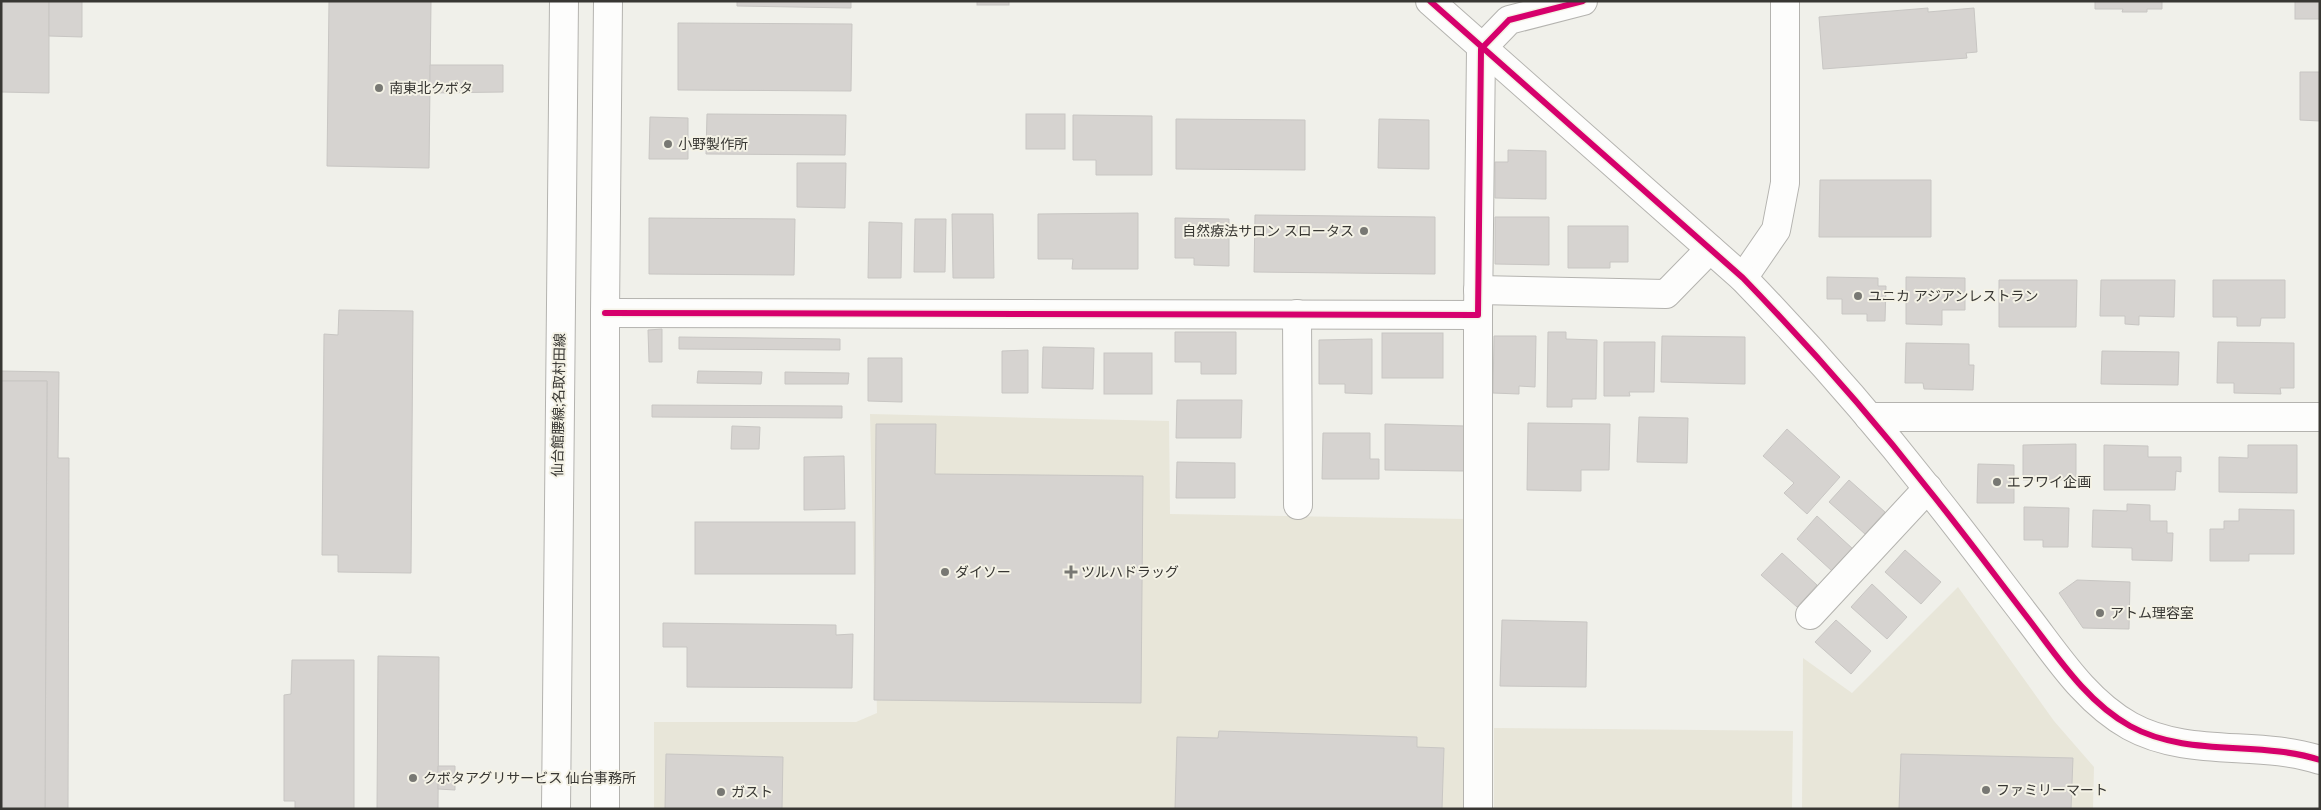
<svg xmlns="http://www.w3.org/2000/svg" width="2321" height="810" viewBox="0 0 2321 810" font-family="'Varela Round','Noto Sans JP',sans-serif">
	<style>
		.built { fill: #e8e6d9 }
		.building { fill: #d6d3d0; stroke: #c8c6c3 }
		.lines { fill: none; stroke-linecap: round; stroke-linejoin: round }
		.minor-casing { stroke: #b4b3af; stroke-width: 30 }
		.tertiary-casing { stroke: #b4b3af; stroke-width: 30 }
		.secondary-casing { stroke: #b4b3af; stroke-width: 30 }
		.minor { stroke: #fdfdfc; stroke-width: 28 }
		.tertiary { stroke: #fdfdfc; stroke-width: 28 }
		.secondary { stroke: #fdfdfc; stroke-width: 28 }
		.cycleway-casing { stroke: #f4f2e6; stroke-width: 9 }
		.cycleway { stroke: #d6006c; stroke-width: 6 }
		.poi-dot { fill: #787873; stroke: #f4f2e6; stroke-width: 2 }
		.labels { text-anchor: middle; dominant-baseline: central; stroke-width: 4; stroke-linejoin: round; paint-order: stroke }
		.poi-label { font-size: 14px; fill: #383733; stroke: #f4f2e6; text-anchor: start }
		.street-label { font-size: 14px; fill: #383733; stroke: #f4f2e6 }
	</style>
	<rect width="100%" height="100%" fill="#f0f0ea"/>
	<!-- built -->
	<g class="built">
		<polygon points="870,414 1169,421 1170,514 1465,519 1463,809 654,809 654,722 856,722 877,713"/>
		<polygon points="1958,587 2054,721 2094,767 2093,809 1802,809 1803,658 1852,693"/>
		<polygon points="1494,728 1793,731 1792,809 1494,809"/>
	</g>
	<!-- building -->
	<g class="building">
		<polygon points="1,1 49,1 49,93 1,92"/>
		<polygon points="49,1 82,1 82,37 49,36"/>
		<polygon points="329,1 431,1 429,168 327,166"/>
		<polygon points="737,1 851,1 851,8 737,6"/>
		<rect x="977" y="1" width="32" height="4"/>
		<polygon points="2095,1 2162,1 2162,9 2147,9 2147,12 2122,12 2123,9 2095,9"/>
		<rect x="2295" y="1" width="25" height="18"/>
		<polygon points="1928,8 1928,12 1974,8 1977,52 1966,53 1967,58 1823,69 1819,17"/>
		<polygon points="678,23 852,24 851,91 678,90"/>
		<polygon points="430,65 503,65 503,92 430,93"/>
		<polygon points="2300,72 2320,72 2320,121 2300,120"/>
		<polygon points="707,114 846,115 845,155 706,154"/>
		<rect x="1026" y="114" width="39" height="35"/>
		<polygon points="1073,115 1152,116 1152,175 1096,175 1096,160 1073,160"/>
		<polygon points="650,117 688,118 688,159 649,159"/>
		<polygon points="1176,119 1305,120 1305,170 1176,169"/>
		<polygon points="1379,119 1429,120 1429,169 1378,168"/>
		<polygon points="1508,150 1546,151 1546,199 1495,198 1495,162 1508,162"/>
		<polygon points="797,163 846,163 845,208 797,207"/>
		<polygon points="1820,180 1931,180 1931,237 1819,237"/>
		<polygon points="1138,213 1138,269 1072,269 1073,259 1038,259 1038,214"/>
		<polygon points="952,214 993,214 994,278 953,278"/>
		<polygon points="1255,215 1435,217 1435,274 1254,272"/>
		<polygon points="1495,217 1549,217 1549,265 1495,264"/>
		<polygon points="649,218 795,219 794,275 649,274"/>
		<polygon points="1175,218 1229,219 1229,266 1194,265 1194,258 1175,258"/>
		<polygon points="915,219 946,219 945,272 914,272"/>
		<polygon points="869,222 902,223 901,278 868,278"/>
		<polygon points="1568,226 1628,226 1628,262 1610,262 1610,268 1568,268"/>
		<polygon points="1827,277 1878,278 1878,286 1886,286 1885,321 1867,321 1867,314 1842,314 1842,299 1827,299"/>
		<polygon points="1906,277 1965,278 1965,310 1942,310 1942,325 1906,324"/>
		<polygon points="1999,280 2077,280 2076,327 1999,327"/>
		<polygon points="2101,280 2175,280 2174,317 2139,316 2139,325 2125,324 2125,316 2100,316"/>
		<polygon points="2213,280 2285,280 2285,318 2261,318 2260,326 2237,326 2237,317 2213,317"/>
		<polygon points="339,310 413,311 411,573 338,572 338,555 322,555 324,334 338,335"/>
		<polygon points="662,329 662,362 649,362 648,330"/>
		<polygon points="1175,332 1236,332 1236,374 1201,374 1201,362 1175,362"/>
		<polygon points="1548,332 1566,332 1566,339 1597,340 1596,399 1572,399 1572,407 1547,407"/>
		<rect x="1382" y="333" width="61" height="45"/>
		<polygon points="1494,336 1536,336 1535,387 1519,386 1519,394 1493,393"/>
		<polygon points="1662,336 1745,337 1745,384 1661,382"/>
		<polygon points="679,337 840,339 840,350 679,349"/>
		<polygon points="1372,339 1372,394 1345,393 1345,384 1319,384 1319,340"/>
		<polygon points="1604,342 1655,342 1654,392 1629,392 1630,396 1604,396"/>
		<polygon points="2218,342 2294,343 2294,388 2280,388 2281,394 2234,393 2234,383 2217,383"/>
		<polygon points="1906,343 1969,344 1969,365 1974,365 1973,390 1924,389 1923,383 1905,383"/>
		<polygon points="1043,347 1094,348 1093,389 1042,388"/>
		<polygon points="1028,350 1028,393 1002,393 1002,351"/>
		<polygon points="2102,351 2179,352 2178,385 2101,384"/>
		<rect x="1104" y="353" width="48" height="41"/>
		<polygon points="868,358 902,358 902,402 868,401"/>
		<polygon points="1,371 59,372 58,458 69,458 68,809 45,809 47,381 1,381"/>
		<polygon points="698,371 762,372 761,384 697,383"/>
		<polygon points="785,372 849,373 848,384 785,384"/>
		<polygon points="1,381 47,381 45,809 1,809"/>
		<polygon points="1177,400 1242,400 1241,438 1176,438"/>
		<polygon points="652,405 842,406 842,418 652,417"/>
		<polygon points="1639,417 1688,418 1687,463 1637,462"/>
		<polygon points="1528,423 1610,424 1609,470 1581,470 1581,491 1527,490"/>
		<polygon points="876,424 936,424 935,474 1143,476 1141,703 874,700"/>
		<polygon points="1385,424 1465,426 1465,471 1385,470"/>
		<polygon points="732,426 760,427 759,449 731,449"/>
		<polygon points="1787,429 1840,477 1807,514 1784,493 1794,483 1763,456"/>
		<polygon points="1323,433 1370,433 1370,459 1379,459 1379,479 1322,479"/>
		<polygon points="2076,444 2076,480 2023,480 2023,445"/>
		<polygon points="2104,445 2148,446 2148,457 2181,457 2181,472 2176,471 2175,490 2104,490"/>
		<polygon points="2248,445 2297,445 2297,493 2219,492 2219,457 2248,458"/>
		<polygon points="844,456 845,509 804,510 804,457"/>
		<polygon points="1177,462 1235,463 1235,498 1176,498"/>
		<polygon points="1978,464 2014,465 2014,503 1977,503"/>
		<polygon points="1849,480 1885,512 1865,534 1829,502"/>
		<polygon points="2127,504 2150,505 2150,521 2167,521 2167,533 2173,533 2172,561 2132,560 2132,548 2092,547 2093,510 2127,511"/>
		<polygon points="2024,507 2069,508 2068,547 2043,547 2043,540 2024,540"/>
		<polygon points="2239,509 2294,510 2294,554 2249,554 2249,561 2210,561 2210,529 2224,529 2224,521 2239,521"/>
		<polygon points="1817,516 1853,549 1832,571 1797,539"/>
		<rect x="695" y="522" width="160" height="52"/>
		<polygon points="1905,550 1941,582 1921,604 1885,572"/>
		<polygon points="1782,553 1817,585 1797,607 1761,575"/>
		<polygon points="2077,580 2130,582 2129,629 2083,628 2059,593"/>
		<polygon points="1872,584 1907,617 1887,639 1851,607"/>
		<polygon points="1502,620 1587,622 1586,687 1500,686"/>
		<polygon points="1836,620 1871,651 1851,674 1815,642"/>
		<polygon points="663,623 836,625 836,635 853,634 852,688 687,687 687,647 663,647"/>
		<polygon points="378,656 439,657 438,809 377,809"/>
		<polygon points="292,660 354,660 354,809 295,809 295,801 284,801 284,695 291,694"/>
		<polygon points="1219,731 1417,737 1417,747 1444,748 1442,809 1175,809 1177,737 1218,738"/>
		<polygon points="666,754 783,757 782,809 665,809"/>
		<polygon points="1901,754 2073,758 2071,809 1899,809"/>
		<polygon points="438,766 455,766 455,790 438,789"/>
	</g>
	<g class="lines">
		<!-- minor casing -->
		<g class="minor-casing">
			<g id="minor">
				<polyline points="1743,278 1776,230 1785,183 1785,1"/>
				<polyline points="1478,290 1666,294 1710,249"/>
				<polyline points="605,313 1478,315 1481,49 1509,20 1583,1"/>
				<polyline points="1297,314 1298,505"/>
				<polyline points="1478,315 1478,809"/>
				<polyline points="1869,417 2320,417"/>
				<polyline points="1810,615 1928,488"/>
			</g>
		</g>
		<!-- tertiary casing -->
		<g class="tertiary-casing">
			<path id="tertiary" d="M1430,1L1743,278C1808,345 1870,415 1928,489C1963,532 1996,577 2030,621C2059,659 2087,702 2130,726C2188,758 2259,740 2320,760"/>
		</g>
		<!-- secondary casing -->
		<g class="secondary-casing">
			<g id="secondary">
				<polyline points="556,809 564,1"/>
				<polyline points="605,809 605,313 608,1"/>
			</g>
		</g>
		<!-- minor -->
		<use href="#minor" class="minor"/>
		<!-- tertiary -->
		<use href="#tertiary" class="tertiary"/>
		<!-- secondary -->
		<use href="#secondary" class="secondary"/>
		<!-- cycleway casing -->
		<g class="cycleway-casing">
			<g id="cycleway">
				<path d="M1430,1L1743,278C1808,345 1870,415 1928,489C1963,532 1996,577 2030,621C2059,659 2087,702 2130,726C2188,758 2259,740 2320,760"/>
				<polyline points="605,313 1478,315 1481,49 1509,20 1583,1"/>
			</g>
		</g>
		<!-- cycleway -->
		<use href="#cycleway" class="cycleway"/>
	</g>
	<!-- markers -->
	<g class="poi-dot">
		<circle cx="379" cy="88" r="5"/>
		<circle cx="668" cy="144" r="5"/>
		<circle cx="1364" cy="231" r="5"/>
		<circle cx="1858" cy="296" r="5"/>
		<circle cx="1997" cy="482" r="5"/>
		<circle cx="945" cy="572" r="5"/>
		<path d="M1068.5 564.5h5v5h5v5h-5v5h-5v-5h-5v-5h5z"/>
		<circle cx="2100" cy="613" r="5"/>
		<circle cx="413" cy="778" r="5"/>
		<circle cx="1986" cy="790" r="5"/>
		<circle cx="721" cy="792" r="5"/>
	</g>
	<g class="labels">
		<!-- poi labels -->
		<g class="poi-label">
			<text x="389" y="88">南東北クボタ</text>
			<text x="678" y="144">小野製作所</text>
			<text x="1354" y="231" text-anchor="end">自然療法サロン スロータス</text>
			<text x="1868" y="296">ユニカ アジアンレストラン</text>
			<text x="2007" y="482">エフワイ企画</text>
			<text x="955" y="572">ダイソー</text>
			<text x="1081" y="572">ツルハドラッグ</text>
			<text x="2110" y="613">アトム理容室</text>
			<text x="423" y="778">クボタアグリサービス 仙台事務所</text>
			<text x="1996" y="790">ファミリーマート</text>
			<text x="731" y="792">ガスト</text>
		</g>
		<!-- street labels -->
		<g class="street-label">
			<text transform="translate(559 405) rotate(-89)">仙台館腰線;名取村田線</text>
		</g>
	</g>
	<!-- border -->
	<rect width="2321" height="810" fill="none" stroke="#383733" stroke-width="5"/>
</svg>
